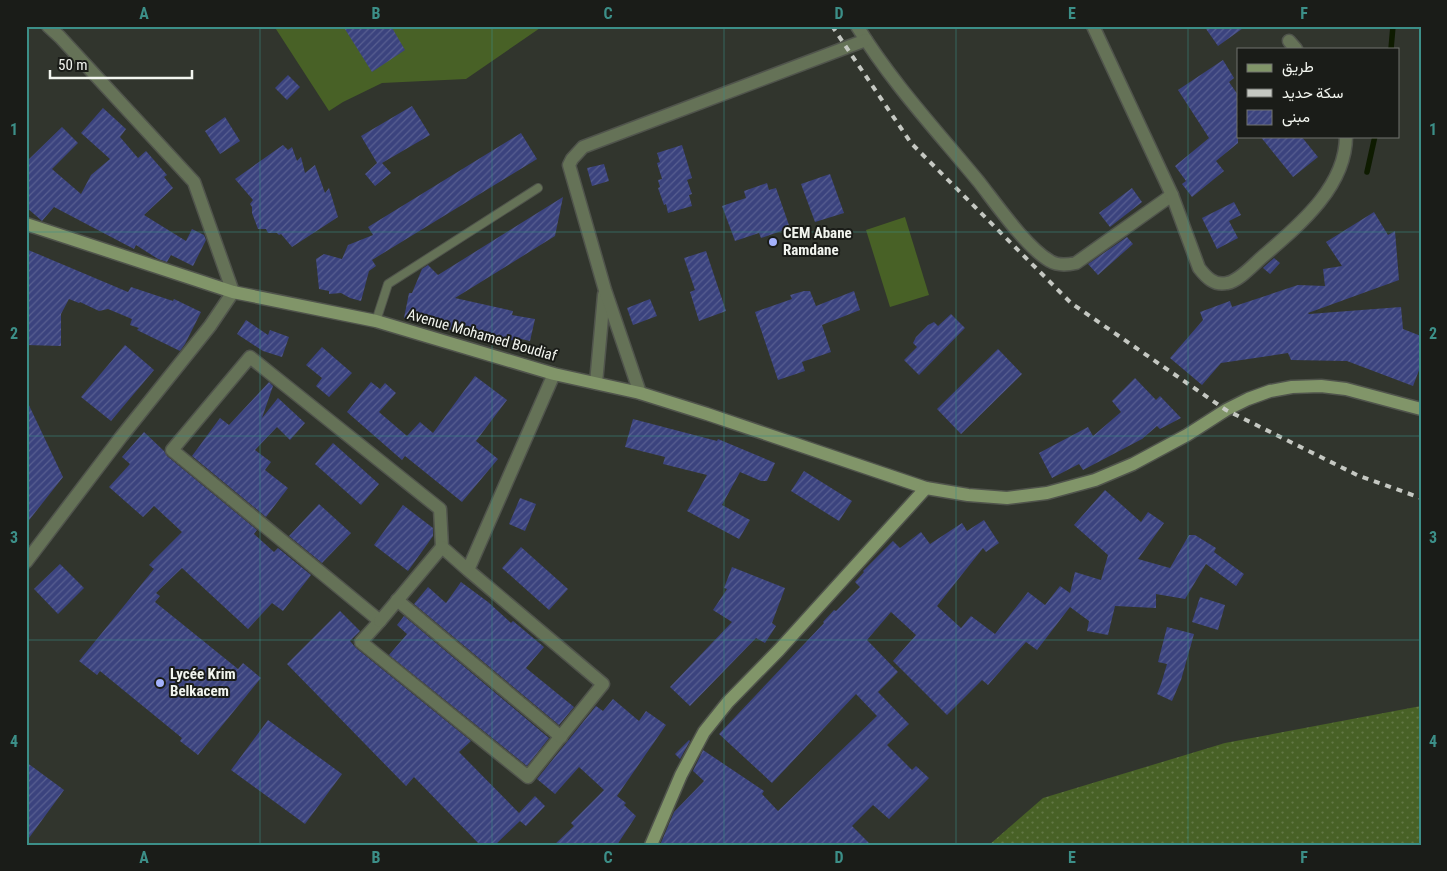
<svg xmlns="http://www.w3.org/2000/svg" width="1447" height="871" viewBox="0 0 1447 871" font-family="'Roboto Condensed',Vazirmatn,sans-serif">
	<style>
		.grass { fill: url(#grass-dots) }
		.pitch { fill: #486126 }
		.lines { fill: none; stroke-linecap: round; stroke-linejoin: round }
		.stream { stroke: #0e1b00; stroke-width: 5.5 }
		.building { fill: url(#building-hatch) }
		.lane-casing { stroke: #50544c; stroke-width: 10 }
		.street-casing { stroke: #50544c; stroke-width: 15 }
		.secondary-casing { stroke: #50544c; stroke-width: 15 }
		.lane { stroke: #657257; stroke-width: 8 }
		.street { stroke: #657257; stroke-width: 12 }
		.secondary { stroke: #819569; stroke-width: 12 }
		.rail { stroke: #c5c8c2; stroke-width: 4; stroke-dasharray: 6 6; stroke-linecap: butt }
		.grid { fill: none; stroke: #3c8f88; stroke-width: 1; stroke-opacity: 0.55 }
		.poi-dot { fill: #a4b2fc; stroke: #1a1c18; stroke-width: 2 }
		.labels { text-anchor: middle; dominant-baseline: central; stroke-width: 4; stroke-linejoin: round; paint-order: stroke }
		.poi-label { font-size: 15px; font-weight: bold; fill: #f2f5ef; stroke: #1a1c18; text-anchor: start }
		.street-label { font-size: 15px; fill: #f2f5ef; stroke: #1a1c18 }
		.neatline { fill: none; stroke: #3c8f88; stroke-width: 2 }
		.grid-label { font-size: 16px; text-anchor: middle; font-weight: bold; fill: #3c8f88 }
	</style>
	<defs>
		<pattern id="grass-dots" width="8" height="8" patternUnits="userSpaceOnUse" patternTransform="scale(1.25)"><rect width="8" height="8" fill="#486126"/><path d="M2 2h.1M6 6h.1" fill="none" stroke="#637846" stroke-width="1.8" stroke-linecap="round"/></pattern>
		<pattern id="building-hatch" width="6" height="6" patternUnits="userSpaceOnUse" patternTransform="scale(1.25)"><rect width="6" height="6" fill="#3b437e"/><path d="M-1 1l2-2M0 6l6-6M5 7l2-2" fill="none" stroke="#585f91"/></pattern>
	</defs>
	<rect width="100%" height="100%" fill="#31352d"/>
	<!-- grass -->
	<polygon class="grass" points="1421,706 1421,845 989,845 1043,798 1225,743"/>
	<!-- pitch -->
	<g class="pitch">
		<polygon points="274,26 543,26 466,79 382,83 343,102 329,111"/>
		<polygon points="905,217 929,295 890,307 866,230"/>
	</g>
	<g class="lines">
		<!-- stream -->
		<g class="stream">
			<polyline points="1391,49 1393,26"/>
			<polyline points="1367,172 1375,136"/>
		</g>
	</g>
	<!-- building -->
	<g class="building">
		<polygon points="343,26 391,26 405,50 372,72"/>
		<polygon points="1204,26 1246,26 1218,46"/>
		<polygon points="1223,60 1234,78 1229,82 1238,95 1238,143 1216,161 1224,171 1192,197 1182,184 1186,181 1175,166 1209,138 1178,90"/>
		<polygon points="288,75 300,87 287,100 275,88"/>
		<polygon points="412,106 430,135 382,163 391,173 375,186 365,174 377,163 361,136"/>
		<polygon points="103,108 126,129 120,137 138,158 146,151 167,175 164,177 173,188 144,215 186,241 192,229 204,235 206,240 193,266 171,255 167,262 158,259 136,245 134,249 54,207 42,221 26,207 26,162 62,127 78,143 52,169 81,194 91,175 110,159 81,133"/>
		<polygon points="225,117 240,141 220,154 205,131"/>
		<polygon points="521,133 537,159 372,260 376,266 369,271 361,301 350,298 341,293 329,294 329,291 319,289 316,259 324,254 342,259 348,245 373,235 368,227"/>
		<polygon points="1260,136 1301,136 1318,157 1293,177"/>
		<polygon points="283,145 288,150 292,147 297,161 301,157 305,173 315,165 325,193 329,188 338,217 292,247 281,234 279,235 277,233 268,233 266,229 258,229 252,213 252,207 250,204 253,200 235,179"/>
		<polygon points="682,145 692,178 687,180 692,194 689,195 692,206 668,213 666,204 664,205 658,188 660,187 658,180 662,179 657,163 660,162 657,153"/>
		<polygon points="604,164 609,181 592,186 587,168"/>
		<polygon points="830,174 844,213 815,222 801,184"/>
		<polygon points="767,183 769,190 776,188 790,228 761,238 759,233 735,241 722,206 746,198 744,191"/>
		<polygon points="1132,188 1142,202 1110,227 1099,213"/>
		<polygon points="563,197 555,236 455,298 513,311 512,315 535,319 530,341 521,339 520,342 471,332 470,334 427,325 427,323 404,318 409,293 412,293 422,269 428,265 438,275"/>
		<polygon points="1234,202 1241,215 1229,221 1238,238 1217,249 1202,218"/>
		<polygon points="1374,212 1388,235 1395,231 1399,280 1308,313 1309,314 1401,307 1403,329 1421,336 1421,365 1413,386 1347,361 1291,360 1288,353 1221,363 1202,385 1170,358 1203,320 1200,312 1230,301 1232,307 1298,285 1325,286 1323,269 1342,266 1326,242"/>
		<polygon points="1127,237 1133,244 1098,275 1088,264"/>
		<polygon points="26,249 128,292 131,287 173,301 174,299 201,312 185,344 180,351 137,330 139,328 130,325 132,319 108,309 99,311 80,302 79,303 69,299 61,314 61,346 26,345"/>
		<polygon points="706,251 726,311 699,321 690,292 695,290 684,258"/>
		<polygon points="1274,258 1280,263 1270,274 1263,268"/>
		<polygon points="804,291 810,291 816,306 854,291 860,310 822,325 831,352 802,362 805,371 778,380 755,312 792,299 790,295"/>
		<polygon points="650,299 657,316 633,325 627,308"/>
		<polygon points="951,314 965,328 919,375 904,360 917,347 913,343 916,337 928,325 934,322 938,326"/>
		<polygon points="246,320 268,335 270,330 289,337 282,357 263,351 237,334"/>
		<polygon points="125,345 154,370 111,421 81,397"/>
		<polygon points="322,347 352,373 329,397 316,386 322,378 306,365"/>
		<polygon points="998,349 1022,374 961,434 937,409"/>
		<polygon points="475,376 507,400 476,441 498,459 462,502 405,456 402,460 347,412 371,382 380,389 385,383 396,393 379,412 407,436 420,422 433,433"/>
		<polygon points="1135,378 1156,400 1160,396 1181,418 1160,429 1157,426 1142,439 1083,470 1079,464 1052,478 1039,453 1088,427 1093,436 1121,412 1112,401"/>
		<polygon points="269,382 273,386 262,418 278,398 305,423 290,440 277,427 255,450 271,462 265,470 288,488 266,517 192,456 220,418 229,425"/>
		<polygon points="26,399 63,477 26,524"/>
		<polygon points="633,419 717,441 718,439 775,463 767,481 761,481 740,472 722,505 750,520 739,539 687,511 707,475 663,464 665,457 625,447"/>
		<polygon points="144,432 164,451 167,456 257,530 254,534 274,552 278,548 311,575 283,611 272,603 248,629 182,568 156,593 160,596 155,602 238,669 243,663 261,678 198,755 180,741 182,738 100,671 97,675 79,661 154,569 149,565 182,532 154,506 143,517 109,487 130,464 122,457"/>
		<polygon points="333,443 379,484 361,505 315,464"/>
		<polygon points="804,471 852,501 839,521 791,491"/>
		<polygon points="1105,490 1141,522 1148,512 1164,523 1138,559 1170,568 1189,535 1195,535 1216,548 1214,552 1244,574 1236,586 1206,564 1185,599 1156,594 1156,608 1115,606 1108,635 1087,631 1089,621 1070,607 1037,650 1026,642 988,685 982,680 947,715 893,661 916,635 891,612 867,640 898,672 878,692 909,724 887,745 912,770 916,766 929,778 889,819 873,805 852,826 871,845 660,845 674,812 704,781 693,771 703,750 764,791 762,794 778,811 877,716 856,694 772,783 719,734 824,623 823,622 834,610 836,611 860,587 855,582 864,572 863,571 893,541 900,548 921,532 930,544 962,523 967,531 984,520 999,543 986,552 983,548 937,606 961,628 971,616 995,634 1028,592 1045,605 1060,586 1070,593 1075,572 1101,580 1108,555 1074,525"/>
		<polygon points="520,498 536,504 525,531 509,524"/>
		<polygon points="319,504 351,533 322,563 289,536"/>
		<polygon points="403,505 433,528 433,536 408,571 374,545"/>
		<polygon points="521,547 568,589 549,610 502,568"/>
		<polygon points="60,564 84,588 58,614 34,589"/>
		<polygon points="732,567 785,588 772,623 776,626 765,643 756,638 690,706 670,687 732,622 713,610 727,589 724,588"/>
		<polygon points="461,582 488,602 511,623 513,621 544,647 526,668 574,707 559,725 414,604 428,587 446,603"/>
		<polygon points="1200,597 1225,605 1218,630 1192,622"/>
		<polygon points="340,611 360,631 350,641 356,648 471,741 459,752 519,813 535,796 545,806 526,826 520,821 495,845 480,845 414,777 406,786 287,664"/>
		<polygon points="404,616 549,738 527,766 389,655 407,634 397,625"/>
		<polygon points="1167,627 1194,634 1181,680 1172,701 1157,694 1161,684 1167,664 1158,662"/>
		<polygon points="613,699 639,721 646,711 666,725 617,796 626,803 624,805 636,816 617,845 554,845 574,826 571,823 604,790 579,767 555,794 537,779 596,706 603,711"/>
		<polygon points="268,720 342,774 305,824 231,770"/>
		<polygon points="689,740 690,741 680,759 675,754"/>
		<polygon points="26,762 64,790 26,842"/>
	</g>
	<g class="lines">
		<!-- lane casing -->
		<g class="lane-casing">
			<polyline id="lane" points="376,321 388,284 538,188"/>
		</g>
		<!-- street casing -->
		<g class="street-casing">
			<g id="street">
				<path d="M857,26C892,83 937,131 979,182C997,205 1026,247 1050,261C1058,266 1067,265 1076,263L1172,195"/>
				<path d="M1093,26L1172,195L1199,268C1206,277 1214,286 1227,283C1239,281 1252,266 1261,258C1297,227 1346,188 1346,136"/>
				<polyline points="1289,41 1296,49"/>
				<polyline points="596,383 604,295"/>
				<polyline points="640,393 605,290 569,165 572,159 583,147 866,40"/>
				<polyline points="26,562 121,437 210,326 233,292 194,182 60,37 48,26"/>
				<polyline points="468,570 442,547 440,509 250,357 172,450 380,621 361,642 528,777 603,684 468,570 554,374"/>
				<polyline points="397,600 561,737"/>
				<polyline points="380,621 442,547"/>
			</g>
		</g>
		<!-- secondary casing -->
		<g class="secondary-casing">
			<g id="secondary">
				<polyline points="26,224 233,292 376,321 554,374 640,393 707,414 926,488 968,495 1007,498 1047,493 1095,480 1133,464 1187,435 1226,410 1248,399 1270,391 1292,387 1321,386 1346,389 1421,409"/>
				<polyline points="651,845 681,775 704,732 728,702 779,650 926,488"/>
			</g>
		</g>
		<!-- lane -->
		<use href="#lane" class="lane"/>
		<!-- street -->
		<use href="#street" class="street"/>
		<!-- secondary -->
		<use href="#secondary" class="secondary"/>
		<!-- rail -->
		<polyline class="rail" points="832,26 911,143 1071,303 1226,410 1357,475 1421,498"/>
	</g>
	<!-- grid -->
	<path class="grid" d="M260,26V845M492,26V845M724,26V845M956,26V845M1188,26V845M26,232H1421M26,436H1421M26,640H1421"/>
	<!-- markers -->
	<g class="poi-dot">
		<circle cx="773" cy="242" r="5"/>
		<circle cx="160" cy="683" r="5"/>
	</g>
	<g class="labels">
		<!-- poi labels -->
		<g class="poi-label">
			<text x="783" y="233">CEM Abane<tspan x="783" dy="17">Ramdane</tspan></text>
			<text x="170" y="674">Lycée Krim<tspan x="170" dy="17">Belkacem</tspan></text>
		</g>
		<!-- street labels -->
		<g class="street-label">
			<text transform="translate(482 335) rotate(16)">Avenue Mohamed Boudiaf</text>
		</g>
	</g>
	<!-- border -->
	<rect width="1447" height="871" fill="none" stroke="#1a1c18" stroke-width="55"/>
	<!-- legend -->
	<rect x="1237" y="48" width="162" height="90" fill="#1a1c18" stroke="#70736e"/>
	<rect x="1247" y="64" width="25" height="8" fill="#819569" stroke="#70736e"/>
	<text x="1282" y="72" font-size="15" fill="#f2f5ef">طريق</text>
	<rect x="1247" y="89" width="25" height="8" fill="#c5c8c2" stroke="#70736e"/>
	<text x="1282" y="98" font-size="15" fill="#f2f5ef">سكة حديد</text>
	<rect x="1247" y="110" width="25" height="15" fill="url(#building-hatch)" stroke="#70736e"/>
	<text x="1282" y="122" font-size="15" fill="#f2f5ef">مبنى</text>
	<!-- scale -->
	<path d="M50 70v8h142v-8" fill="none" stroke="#f2f5ef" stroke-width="2.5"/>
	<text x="58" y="70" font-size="15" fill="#f2f5ef" stroke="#1a1c18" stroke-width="4" paint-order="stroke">50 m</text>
	<rect x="28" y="28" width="1392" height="816" class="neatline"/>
	<g class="grid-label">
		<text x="144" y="19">A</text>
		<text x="376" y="19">B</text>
		<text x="608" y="19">C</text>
		<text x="839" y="19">D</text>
		<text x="1072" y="19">E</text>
		<text x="1304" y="19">F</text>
		<text x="14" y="135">1</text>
		<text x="1433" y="135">1</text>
		<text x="14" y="339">2</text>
		<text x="1433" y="339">2</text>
		<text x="14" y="543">3</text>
		<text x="1433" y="543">3</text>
		<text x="14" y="747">4</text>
		<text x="1433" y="747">4</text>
		<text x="144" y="863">A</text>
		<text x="376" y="863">B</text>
		<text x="608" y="863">C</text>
		<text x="839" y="863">D</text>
		<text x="1072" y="863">E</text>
		<text x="1304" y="863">F</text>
	</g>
</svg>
